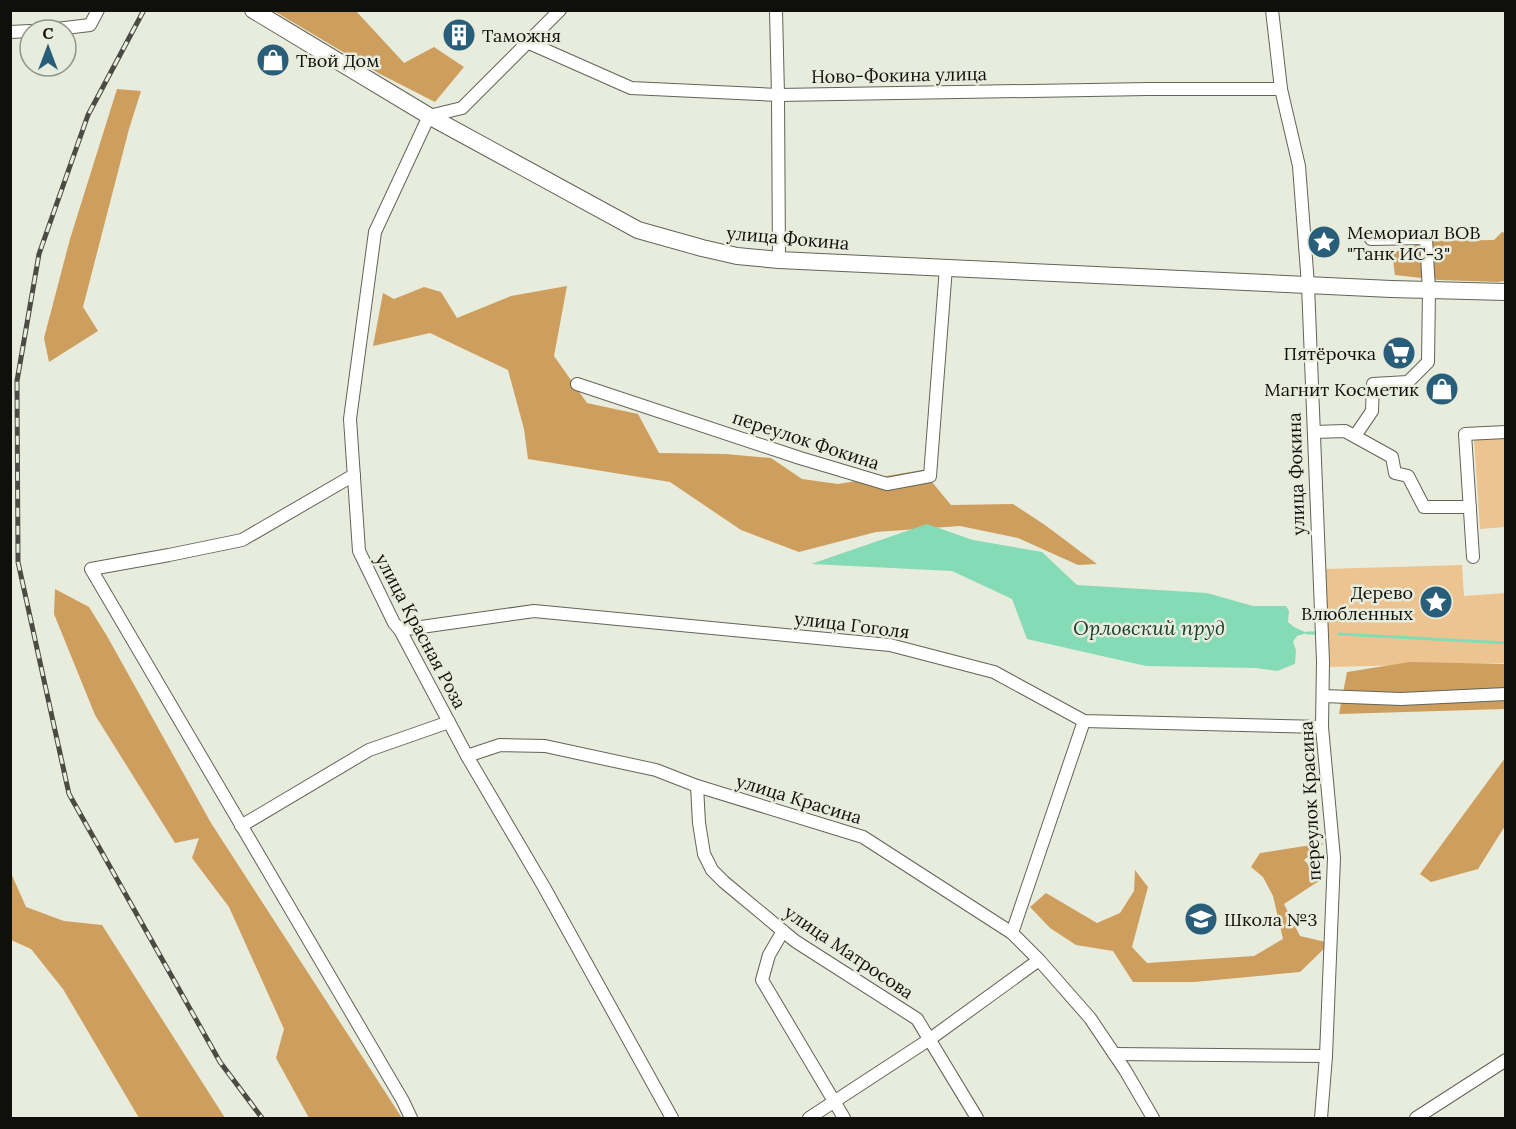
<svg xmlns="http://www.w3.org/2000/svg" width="1516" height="1129" viewBox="0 0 1516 1129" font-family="Lora,serif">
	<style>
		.green { fill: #edc48f }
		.forest { fill: #ce9e5e }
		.water { fill: #85dbb6 }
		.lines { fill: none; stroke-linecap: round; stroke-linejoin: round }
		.stream { stroke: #85dbb6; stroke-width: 3 }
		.minor-casing { stroke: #616457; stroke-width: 14 }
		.major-casing { stroke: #616457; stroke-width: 18 }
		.minor { stroke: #fff; stroke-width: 12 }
		.major { stroke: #fff; stroke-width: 16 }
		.rail-casing { stroke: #4a4c44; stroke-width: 5 }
		.rail { stroke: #e8ecdc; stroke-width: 3; stroke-dasharray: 9; stroke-linecap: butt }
		.labels { text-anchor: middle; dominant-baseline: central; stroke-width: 5; stroke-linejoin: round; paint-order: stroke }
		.poi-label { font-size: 18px; fill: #0f100b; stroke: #e8ecdc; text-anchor: start }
		.street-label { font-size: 18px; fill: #0f100b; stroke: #e8ecdc }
		.water-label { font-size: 20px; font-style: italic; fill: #173e2f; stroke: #e8ecdc }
	</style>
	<rect width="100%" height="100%" fill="#e8ecdc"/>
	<!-- green -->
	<g class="green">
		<polygon points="1505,438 1505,527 1480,529 1474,440"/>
		<polygon points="1462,565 1464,596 1505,593 1505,663 1327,667 1324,569"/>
	</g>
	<!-- forest -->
	<g class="forest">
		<polygon points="274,11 356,11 404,63 434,47 464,67 435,102 380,74"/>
		<polygon points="117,89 141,91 129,129 83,307 98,331 49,362 44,338 70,239"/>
		<polygon points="1502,232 1505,233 1505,281 1498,282 1439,280 1395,275 1392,253 1428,241 1494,240"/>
		<polygon points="567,286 554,356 587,403 638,414 659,453 726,454 771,458 802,479 838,484 922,470 951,505 1013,504 1045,525 1097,564 1078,565 1018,538 960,526 876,532 799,552 741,530 670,482 528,459 524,429 508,370 430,333 373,346 383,293 394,299 424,287 441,292 457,318 511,296"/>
		<polygon points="55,589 89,607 107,636 211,823 402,1118 309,1118 276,1058 284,1029 229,907 192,858 199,838 175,843 95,715 54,614"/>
		<polygon points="1410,662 1505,664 1505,709 1339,714 1347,672"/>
		<polygon points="1505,758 1505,826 1478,869 1431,882 1420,874"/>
		<polygon points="1324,843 1304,860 1322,879 1284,904 1300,936 1330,943 1300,972 1194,982 1133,982 1113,951 1076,945 1050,928 1030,907 1046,893 1097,923 1120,913 1134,891 1135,870 1148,887 1132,947 1147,963 1254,956 1283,939 1273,896 1263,877 1251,867 1260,853"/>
		<polygon points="11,873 26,907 64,921 102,925 225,1118 139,1118 63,989 31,949 11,940"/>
	</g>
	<!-- water -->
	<polygon class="water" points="927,524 973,540 1042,552 1077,585 1207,593 1253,606 1286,606 1289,611 1288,622 1294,627 1307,633 1297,636 1293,642 1296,650 1295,664 1277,671 1256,668 1146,666 1027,639 1012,599 952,571 811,564"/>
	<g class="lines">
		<!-- stream -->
		<g class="stream">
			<polyline points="1307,633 1317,633"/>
			<polyline points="1339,634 1506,643"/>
		</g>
		<!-- minor casing -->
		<g class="minor-casing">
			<g id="minor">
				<polyline points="560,10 462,108 429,116 375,232 350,419 359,551 394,623 400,630 467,756 544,887 672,1118"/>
				<polyline points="776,10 778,95 779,260"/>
				<polyline points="1272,10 1281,89 1299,166 1308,285 1323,661 1322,727 1334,858 1326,1056 1321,1118"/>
				<polyline points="48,30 90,25 98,10"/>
				<polyline points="10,32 30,31"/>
				<polyline points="527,42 631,88 778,95 1148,89 1281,89"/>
				<polyline points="577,384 800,458 887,484 930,476 946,267"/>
				<polyline points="1314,432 1345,431 1392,457 1395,473 1408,476 1424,507 1470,507"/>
				<polyline points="1355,436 1372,411 1373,384 1408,382 1428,362 1429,290 1426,238 1371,239"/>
				<polyline points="354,475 242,540 169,555 91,569 403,1101 411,1118"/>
				<polyline points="1473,557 1465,434 1506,432"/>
				<polyline points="400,630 534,611 890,645 994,672 1084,721 1322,727"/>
				<polyline points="1323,696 1401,699 1506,694"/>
				<polyline points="467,756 500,745 545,746 656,770 697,786 863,837 1012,933 1039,960 1090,1018 1125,1070 1153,1118"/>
				<polyline points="697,786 699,823 704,854 712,870 724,882 795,941 917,1019 977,1118"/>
				<polyline points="241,826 369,750 449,722"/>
				<polyline points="783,931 769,955 762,980 844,1118"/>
				<polyline points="1012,933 1084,721"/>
				<polyline points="1114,1054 1326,1056"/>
				<polyline points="809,1118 930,1039 1039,960"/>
				<polyline points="1416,1118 1506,1060"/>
			</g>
		</g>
		<!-- major casing -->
		<g class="major-casing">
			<polyline id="major" points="253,10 429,116 638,230 702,248 737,256 779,260 1391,289 1506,292"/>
		</g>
		<!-- minor -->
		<use href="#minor" class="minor"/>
		<!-- major -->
		<use href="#major" class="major"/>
		<!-- rail casing -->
		<g class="rail-casing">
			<polyline id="rail" points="144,10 88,115 39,254 17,381 18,562 69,794 220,1062 262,1118"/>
		</g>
		<!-- rail -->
		<use href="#rail" class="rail"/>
	</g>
	<!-- icons -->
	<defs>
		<g id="building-disc" transform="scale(1.725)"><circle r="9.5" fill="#295e7a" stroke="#e8ecdc"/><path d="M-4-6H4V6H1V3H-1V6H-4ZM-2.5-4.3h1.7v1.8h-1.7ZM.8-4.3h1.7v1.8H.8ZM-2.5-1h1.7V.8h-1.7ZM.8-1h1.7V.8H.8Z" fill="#fff"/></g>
		<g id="shop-disc" transform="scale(1.725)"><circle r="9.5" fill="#295e7a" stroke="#e8ecdc"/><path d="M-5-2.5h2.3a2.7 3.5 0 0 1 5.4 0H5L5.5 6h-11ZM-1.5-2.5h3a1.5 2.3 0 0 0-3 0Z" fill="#fff"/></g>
		<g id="sight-disc" transform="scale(1.725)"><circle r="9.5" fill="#295e7a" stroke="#e8ecdc"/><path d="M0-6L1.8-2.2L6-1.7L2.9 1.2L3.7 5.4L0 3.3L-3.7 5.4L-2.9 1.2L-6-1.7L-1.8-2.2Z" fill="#fff"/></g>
		<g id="supermarket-disc" transform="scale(1.725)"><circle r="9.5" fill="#295e7a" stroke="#e8ecdc"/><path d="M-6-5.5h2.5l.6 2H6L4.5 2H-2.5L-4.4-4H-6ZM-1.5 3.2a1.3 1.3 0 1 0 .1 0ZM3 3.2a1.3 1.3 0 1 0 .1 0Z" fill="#fff"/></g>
		<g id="school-disc" transform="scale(1.725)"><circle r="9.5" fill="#295e7a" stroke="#e8ecdc"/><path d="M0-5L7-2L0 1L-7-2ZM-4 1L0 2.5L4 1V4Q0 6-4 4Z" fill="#fff"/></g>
	</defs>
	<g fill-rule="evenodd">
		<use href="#building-disc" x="459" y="35"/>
		<use href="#shop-disc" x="273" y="60"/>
		<use href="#sight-disc" x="1324" y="242"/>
		<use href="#supermarket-disc" x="1399" y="353"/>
		<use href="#shop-disc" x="1442" y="389"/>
		<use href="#sight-disc" x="1436" y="602"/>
		<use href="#school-disc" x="1201" y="919"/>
	</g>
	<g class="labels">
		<!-- poi labels -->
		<g class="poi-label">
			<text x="482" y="35">Таможня</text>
			<text x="296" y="60">Твой Дом</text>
			<text x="1347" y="232">Мемориал ВОВ<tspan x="1347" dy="21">"Танк ИС-3"</tspan></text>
			<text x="1376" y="353" text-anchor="end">Пятёрочка</text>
			<text x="1419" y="389" text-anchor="end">Магнит Косметик</text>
			<text x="1413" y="592" text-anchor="end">Дерево<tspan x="1413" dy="21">Влюбленных</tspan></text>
			<text x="1224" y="919">Школа №3</text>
		</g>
		<!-- street labels -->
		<g class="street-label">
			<text transform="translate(899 75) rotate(-1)">Ново-Фокина улица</text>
			<text transform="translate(788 238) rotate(5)">улица Фокина</text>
			<text transform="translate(806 440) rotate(18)">переулок Фокина</text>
			<text transform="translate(1296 474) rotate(-92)">улица Фокина</text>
			<text transform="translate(852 625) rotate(7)">улица Гоголя</text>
			<text transform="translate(421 631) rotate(62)">улица Красная Роза</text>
			<text transform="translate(799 799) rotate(17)">улица Красина</text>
			<text transform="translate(1310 801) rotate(-93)">переулок Красина</text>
			<text transform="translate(849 952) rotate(34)">улица Матросова</text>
		</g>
		<!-- water labels -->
		<g class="water-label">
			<text x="1149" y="627">Орловский пруд</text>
		</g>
	</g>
	<!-- border -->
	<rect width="1516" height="1129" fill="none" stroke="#0f100b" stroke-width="24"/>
	<!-- north arrow -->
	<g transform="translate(48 48)"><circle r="28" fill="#e8ecdc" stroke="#919488" stroke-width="1.5"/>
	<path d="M0-4.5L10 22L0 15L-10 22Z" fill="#295e7a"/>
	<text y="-9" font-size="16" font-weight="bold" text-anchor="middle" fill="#0f100b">С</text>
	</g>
</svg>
